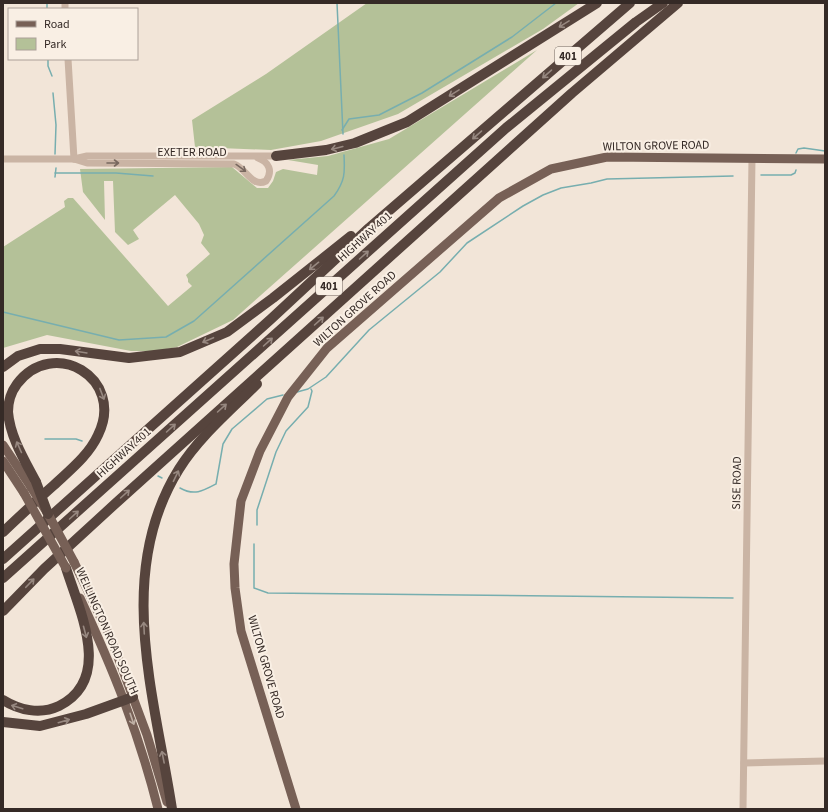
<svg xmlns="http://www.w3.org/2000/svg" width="828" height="812" viewBox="0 0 828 812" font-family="'Source Sans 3',sans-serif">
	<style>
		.green { fill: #b4c198 }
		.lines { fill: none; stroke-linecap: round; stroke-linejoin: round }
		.stream { stroke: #77aeaf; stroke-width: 1.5 }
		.minor { stroke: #cab4a4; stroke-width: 7 }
		.major { stroke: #776056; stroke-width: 9 }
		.highway { stroke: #56443d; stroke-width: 10 }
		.major-bridge { stroke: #776056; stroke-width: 9 }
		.highway-bridge { stroke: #56443d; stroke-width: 10 }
		.oneway { stroke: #978880 }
		.oneway2 { stroke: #78685f }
		.oneway3 { stroke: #beafa4 }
		.labels { text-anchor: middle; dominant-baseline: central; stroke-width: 4; stroke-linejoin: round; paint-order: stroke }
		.shield { fill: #f9efe4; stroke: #70655f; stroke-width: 1 }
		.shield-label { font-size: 11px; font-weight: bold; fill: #352a26 }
		.street-label { font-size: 12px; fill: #352a26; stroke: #f9efe4 }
	</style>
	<rect width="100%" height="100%" fill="#f2e5d8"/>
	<!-- green -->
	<g class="green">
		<polygon points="367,3 579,3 543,29 398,114 321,141 271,150 195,147 192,120 266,74"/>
		<polygon points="537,50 233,320 177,347 156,351 131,351 47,335 3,348 3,247 65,207 64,201 68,198 73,198 168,306 192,286 188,282 188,279 186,275 210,254 201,243 204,235 199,224 175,195 133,230 139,239 128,245 115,232 113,181 104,181 105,220 83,192 80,169 232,167 257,188 268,188 273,181 276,172 283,169 317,175 318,165 288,160 328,156 389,139"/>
	</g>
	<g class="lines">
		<!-- stream -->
		<g class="stream">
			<polyline points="47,3 47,9"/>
			<polyline points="337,3 343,134"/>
			<polyline points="48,59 48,66 52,76"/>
			<polyline points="53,93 56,125 55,154"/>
			<polyline points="342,130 349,119 379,115 422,93 512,37 556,3"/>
			<polyline points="796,153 798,149 804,148 825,151"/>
			<polyline points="55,173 116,173 153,176"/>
			<polyline points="761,175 791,175 795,173 796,170"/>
			<polyline points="55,177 56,168"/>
			<path d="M3,312L119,340L166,337L194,321L334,196C345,181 345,173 344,155"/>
			<polyline points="297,392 308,389 326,377 369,330 440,272 467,243 523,206 543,195 561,188 591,183 607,179 733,176"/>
			<polyline points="45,439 76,439 82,441"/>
			<polyline points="158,476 162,478"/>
			<path d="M180,488C194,496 203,491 216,484L223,444L232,429L267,399L283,395"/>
			<polyline points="257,525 257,510 276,452 286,431 308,407 312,391 311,389"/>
			<polyline points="254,544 254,588 268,593 733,598"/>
		</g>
		<!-- minor -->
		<g class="minor">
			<polyline points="65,3 65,9"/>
			<polyline points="68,59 74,159"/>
			<polyline points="3,159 74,159 87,156 276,156"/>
			<path d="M74,159L87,163L234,164C246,168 252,188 266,181C273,171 269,162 258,158"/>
			<polyline points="744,763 825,761"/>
			<polyline points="743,809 752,158"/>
		</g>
		<!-- major -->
		<g class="major">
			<polyline points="3,445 31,487"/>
			<polyline points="3,461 24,493"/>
			<polyline points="74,562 112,641 147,735 167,802"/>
			<path d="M80,598C113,669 139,733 158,809"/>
			<polyline points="296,809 241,631 235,588 234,564 241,501 260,451 288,397 327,348 499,198 551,169 607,157 825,159"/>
		</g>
		<!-- highway -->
		<g class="highway">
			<polyline points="276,156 326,150 355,143 407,122 597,3"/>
			<polyline points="3,367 18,356 40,349 60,349 129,358 180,352 227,332 273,298 351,236"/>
			<path d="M3,532C20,516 37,500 54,485C70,470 89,455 98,435C126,378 53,336 17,384C11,392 8,403 8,412C10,437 25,461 36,482"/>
			<polyline points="3,559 271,319 369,228 630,3"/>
			<polyline points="3,578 506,128 636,22 663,3"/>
			<polyline points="3,611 44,569 116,503 572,93 678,3"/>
			<path d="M3,700C19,710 40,715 59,706C113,679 80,612 66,568"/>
			<polyline points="3,722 40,726 86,714 133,697"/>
			<path d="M172,809C155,698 114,573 179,469C199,437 230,411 257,384"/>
		</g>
		<!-- major-bridge -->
		<g class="major-bridge">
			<polyline points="31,487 48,514 74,562"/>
			<polyline points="24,493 66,568"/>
		</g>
		<!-- highway-bridge -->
		<polyline class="highway-bridge" points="36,482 48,514"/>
	</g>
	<!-- one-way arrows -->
	<defs><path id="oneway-shaft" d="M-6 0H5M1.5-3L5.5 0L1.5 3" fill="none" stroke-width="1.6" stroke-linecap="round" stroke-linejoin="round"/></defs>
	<g class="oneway">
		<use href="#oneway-shaft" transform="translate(564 24) rotate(148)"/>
		<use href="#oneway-shaft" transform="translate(547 74) rotate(139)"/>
		<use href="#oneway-shaft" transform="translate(454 93) rotate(148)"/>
		<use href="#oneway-shaft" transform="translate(477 135) rotate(139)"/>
		<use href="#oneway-shaft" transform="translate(337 148) rotate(166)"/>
		<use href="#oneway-shaft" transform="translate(364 255) rotate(-42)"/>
		<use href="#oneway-shaft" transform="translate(314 266) rotate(141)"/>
		<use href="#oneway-shaft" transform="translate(319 321) rotate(-42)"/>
		<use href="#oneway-shaft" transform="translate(208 340) rotate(157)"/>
		<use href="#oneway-shaft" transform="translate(268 342) rotate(-42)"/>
		<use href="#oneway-shaft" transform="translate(81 352) rotate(-171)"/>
		<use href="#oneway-shaft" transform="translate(102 394) rotate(69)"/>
		<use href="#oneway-shaft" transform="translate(222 408) rotate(-42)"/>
		<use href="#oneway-shaft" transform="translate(171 428) rotate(-42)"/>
		<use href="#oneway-shaft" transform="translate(19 447) rotate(-114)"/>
		<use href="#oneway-shaft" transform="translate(176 476) rotate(-64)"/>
		<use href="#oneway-shaft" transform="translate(125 494) rotate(-42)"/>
		<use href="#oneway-shaft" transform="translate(74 515) rotate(-42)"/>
		<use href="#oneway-shaft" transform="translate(30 583) rotate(-46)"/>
		<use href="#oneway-shaft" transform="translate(144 628) rotate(-93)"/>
		<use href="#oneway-shaft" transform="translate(85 632) rotate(75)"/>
		<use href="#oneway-shaft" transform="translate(17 707) rotate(-163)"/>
		<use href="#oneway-shaft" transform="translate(64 721) rotate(-16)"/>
		<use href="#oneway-shaft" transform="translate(163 757) rotate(-101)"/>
	</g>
	<g class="oneway2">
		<use href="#oneway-shaft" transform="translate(113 163)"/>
		<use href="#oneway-shaft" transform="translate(241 168) rotate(36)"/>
	</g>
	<use class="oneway3" href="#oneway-shaft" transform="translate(132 719) rotate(71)"/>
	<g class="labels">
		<!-- shield labels -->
		<g class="shield">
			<rect x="555" y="47" width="26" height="18" rx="3"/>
			<rect x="316" y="277" width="26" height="18" rx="3"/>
		</g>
		<g class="shield-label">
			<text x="568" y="56">401</text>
			<text x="329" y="286">401</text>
		</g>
		<!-- street labels -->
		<g class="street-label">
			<text transform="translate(656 146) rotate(-1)">WILTON GROVE ROAD</text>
			<text x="192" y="152">EXETER ROAD</text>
			<text transform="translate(365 237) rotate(-42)">HIGHWAY 401</text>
			<text transform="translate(355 309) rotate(-42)">WILTON GROVE ROAD</text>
			<text transform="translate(124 453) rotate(-42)">HIGHWAY 401</text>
			<text transform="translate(737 483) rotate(-89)">SISE ROAD</text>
			<text transform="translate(107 631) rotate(66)">WELLINGTON ROAD SOUTH</text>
			<text transform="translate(266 667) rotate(74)">WILTON GROVE ROAD</text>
		</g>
	</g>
	<!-- border -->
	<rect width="828" height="812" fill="none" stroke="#352a26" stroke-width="8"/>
	<!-- legend -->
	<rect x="8" y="8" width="130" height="52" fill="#f9efe4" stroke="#aba098"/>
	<rect x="16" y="21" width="20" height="6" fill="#776056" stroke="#aba098"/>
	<text x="44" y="28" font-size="12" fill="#352a26">Road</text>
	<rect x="16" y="38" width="20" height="12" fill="#b4c198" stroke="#aba098"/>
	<text x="44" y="48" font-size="12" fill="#352a26">Park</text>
</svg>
